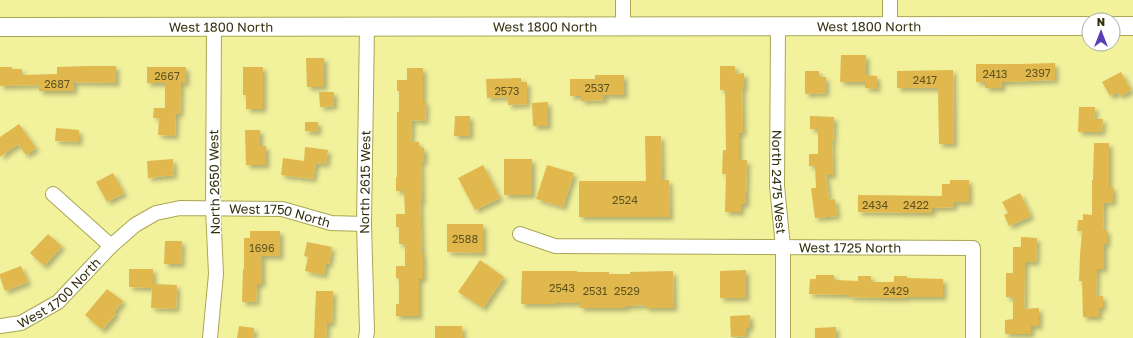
<svg xmlns="http://www.w3.org/2000/svg" width="1133" height="338" viewBox="0 0 1133 338" font-family="'Golos Text',sans-serif">
	<style>
		.building { fill: #e1b84e; filter: url(#shadow) }
		.lines { fill: none; stroke-linecap: round; stroke-linejoin: round }
		.minor-casing { stroke: #aaa754; stroke-width: 16 }
		.major-casing { stroke: #aaa754; stroke-width: 20 }
		.minor { stroke: #fff; stroke-width: 14 }
		.major { stroke: #fff; stroke-width: 18 }
		.labels { text-anchor: middle; dominant-baseline: central; stroke-width: 3.5; stroke-linejoin: round; paint-order: stroke }
		.number-label { font-size: 11px; fill: #5e531e }
		.street-label { font-size: 13px; fill: #32310e; stroke: #fff }
	</style>
	<defs>
		<filter id="shadow"><feDropShadow dx="3.5" dy="3.5" stdDeviation="2" flood-color="#0004"/></filter>
	</defs>
	<rect width="100%" height="100%" fill="#f2f19c"/>
	<!-- building -->
	<g class="building">
		<polygon points="841,55 866,55 866,75 877,76 877,89 865,88 865,82 840,82"/>
		<polygon points="306,58 324,58 324,87 307,87"/>
		<polygon points="1055,63 1055,80 1002,82 1002,88 985,88 985,82 976,82 976,64 1021,64"/>
		<polygon points="90,66 116,66 116,83 74,82 74,91 39,91 39,85 0,86 0,67 12,67 12,69 22,69 22,75 57,74 57,67"/>
		<polygon points="720,66 735,66 736,74 744,73 744,89 742,89 743,133 739,133 739,160 747,160 746,192 746,204 741,204 741,212 725,212 726,174 722,174 723,150 726,150 725,90 720,90"/>
		<polygon points="147,67 186,67 186,83 181,83 180,114 176,114 175,136 158,135 159,118 153,118 154,108 165,108 165,83 147,83"/>
		<polygon points="243,67 263,67 263,109 246,109 246,95 243,95"/>
		<polygon points="407,68 423,68 423,102 426,102 425,121 412,120 411,142 419,142 419,148 424,148 424,162 421,162 422,202 420,202 422,254 423,254 423,279 419,279 419,316 396,316 396,304 399,304 399,279 396,278 396,266 405,266 405,244 399,244 399,227 396,227 396,214 405,214 404,191 396,191 396,177 397,177 397,112 399,112 399,91 397,91 397,80 407,80"/>
		<polygon points="953,70 954,144 939,144 938,88 897,88 897,71"/>
		<polygon points="805,71 819,71 819,77 826,77 826,93 805,94"/>
		<polygon points="1121,72 1131,90 1120,96 1118,92 1110,96 1102,82"/>
		<polygon points="595,75 624,75 624,95 604,95 604,100 581,101 581,96 570,96 570,79 595,79"/>
		<polygon points="521,78 521,82 527,82 527,104 508,105 508,97 487,98 486,79"/>
		<polygon points="319,92 334,92 334,106 320,107"/>
		<polygon points="548,102 548,126 533,126 532,103"/>
		<polygon points="1079,107 1095,107 1094,119 1103,119 1102,132 1078,132"/>
		<polygon points="455,116 470,116 470,136 454,136"/>
		<polygon points="810,116 834,117 833,141 832,141 833,175 826,175 829,200 835,199 837,216 815,218 811,188 816,188 815,166 809,166 809,154 818,154 818,129 810,129"/>
		<polygon points="305,122 318,122 318,132 305,131"/>
		<polygon points="19,124 36,148 26,155 18,144 0,157 0,137"/>
		<polygon points="56,128 79,130 79,142 55,141"/>
		<polygon points="245,130 260,130 260,146 266,146 266,165 246,165"/>
		<polygon points="645,136 661,136 662,180 669,180 670,217 579,217 579,181 646,181"/>
		<polygon points="1094,143 1109,143 1109,187 1113,187 1113,202 1104,203 1103,230 1107,230 1107,244 1104,244 1104,269 1097,269 1096,296 1103,296 1103,308 1099,308 1099,317 1083,317 1082,281 1079,281 1080,255 1082,231 1077,231 1078,220 1083,220 1083,214 1092,215 1092,180 1093,180"/>
		<polygon points="305,147 328,150 326,164 316,163 313,179 281,175 283,158 304,161"/>
		<polygon points="173,159 174,175 148,178 147,161"/>
		<rect x="504" y="159" width="28" height="36"/>
		<polygon points="483,165 500,198 475,210 458,178"/>
		<polygon points="547,165 574,173 563,207 536,199"/>
		<polygon points="113,173 124,193 107,202 96,182"/>
		<polygon points="950,180 969,180 969,202 954,202 954,207 932,208 932,213 858,212 858,195 942,196 942,184 950,184"/>
		<polygon points="1020,193 1031,216 1009,226 1004,215 1008,213 1002,202"/>
		<polygon points="447,224 483,224 483,253 447,252"/>
		<polygon points="250,231 280,231 280,256 262,256 262,284 257,284 256,302 242,302 243,269 244,269 244,238 250,238"/>
		<polygon points="48,234 62,246 44,266 30,253"/>
		<polygon points="1021,237 1037,238 1036,262 1025,262 1024,309 1039,308 1039,326 1031,326 1031,334 1005,334 1005,320 1013,319 1013,297 1006,297 1006,273 1013,273 1013,247 1021,247"/>
		<polygon points="165,241 182,241 181,264 164,264"/>
		<polygon points="307,242 332,247 329,264 326,264 324,275 305,271 308,257 304,256"/>
		<polygon points="480,260 504,277 483,308 458,292"/>
		<polygon points="21,266 28,282 5,291 0,277 0,274"/>
		<polygon points="129,269 153,269 153,284 177,285 176,309 151,308 152,288 129,287"/>
		<polygon points="746,270 746,298 720,298 720,271"/>
		<polygon points="522,271 577,271 577,272 609,272 609,274 630,274 630,272 673,271 674,308 645,308 645,305 626,306 626,308 580,308 580,303 556,303 556,304 521,304"/>
		<polygon points="816,275 834,275 834,280 858,281 858,276 871,276 871,282 894,282 894,276 907,276 907,278 943,279 943,297 907,297 907,298 884,298 849,297 849,295 809,294 810,279 816,279"/>
		<polygon points="107,289 123,301 114,312 116,314 102,330 85,315"/>
		<polygon points="316,291 333,291 332,323 327,323 326,338 314,338"/>
		<polygon points="750,315 750,328 746,328 746,336 731,337 730,316"/>
		<polygon points="239,326 254,328 253,338 237,338"/>
		<polygon points="435,326 462,326 463,338 435,338"/>
		<polygon points="836,327 836,338 815,338 815,328"/>
	</g>
	<g class="lines">
		<!-- minor casing -->
		<g class="minor-casing">
			<g id="minor">
				<polyline points="623,26 623,0"/>
				<path id="s1" d="M778,26L777,186L783,247V338"/>
				<polyline points="890,26 890,0"/>
				<polyline points="53,194 111,246"/>
				<path id="s2" d="M520,234L555,246L973,248V338"/>
				<path id="s3" d="M0,326L21,323L58,302L111,246L135,225L156,213L180,208L282,209L331,223L364,224"/>
				<polyline points="210,338 216,274 213,208 214,26"/>
				<path id="s4" d="M366,338L367,331L364,224L367,26"/>
			</g>
		</g>
		<!-- major casing -->
		<g class="major-casing">
			<g id="major">
				<polyline points="1113,26 1133,26"/>
				<path id="s5" d="M0,27L1089,26"/>
			</g>
		</g>
		<!-- minor -->
		<use href="#minor" class="minor"/>
		<!-- major -->
		<use href="#major" class="major"/>
	</g>
	<g class="labels">
		<!-- number labels -->
		<g class="number-label">
			<text x="1038" y="72">2397</text>
			<text x="995" y="73">2413</text>
			<text x="167" y="75">2667</text>
			<text x="925" y="79">2417</text>
			<text x="57" y="83">2687</text>
			<text x="597" y="87">2537</text>
			<text x="507" y="90">2573</text>
			<text x="625" y="199">2524</text>
			<text x="875" y="204">2434</text>
			<text x="916" y="204">2422</text>
			<text x="465" y="238">2588</text>
			<text x="262" y="247">1696</text>
			<text x="562" y="287">2543</text>
			<text x="595" y="290">2531</text>
			<text x="627" y="290">2529</text>
			<text x="896" y="290">2429</text>
		</g>
		<!-- street labels -->
		<g class="street-label">
			<text stroke="none"><textPath href="#s5" startOffset="221">West 1800 North</textPath></text>
			<text stroke="none"><textPath href="#s5" startOffset="545">West 1800 North</textPath></text>
			<text stroke="none"><textPath href="#s5" startOffset="869">West 1800 North</textPath></text>
			<text transform="translate(214 182) rotate(-91)">North 2650 West</text>
			<text stroke="none"><textPath href="#s4" startOffset="156">North 2615 West</textPath></text>
			<text stroke="none"><textPath href="#s1" startOffset="156">North 2475 West</textPath></text>
			<text stroke="none"><textPath href="#s3" startOffset="322">West 1750 North</textPath></text>
			<text stroke="none"><textPath href="#s2" startOffset="332">West 1725 North</textPath></text>
			<text stroke="none"><textPath href="#s3" startOffset="70">West 1700 North</textPath></text>
		</g>
	</g>
	<!-- north arrow -->
	<g transform="translate(1101 32)"><circle r="19" fill="#ffffff" stroke="#adad9f"/>
	<path d="M0-3L7 15L0 10L-7 15Z" fill="#583db6"/>
	<text y="-6" font-size="11" font-weight="bold" text-anchor="middle" fill="#32310e">N</text>
	</g>
</svg>
